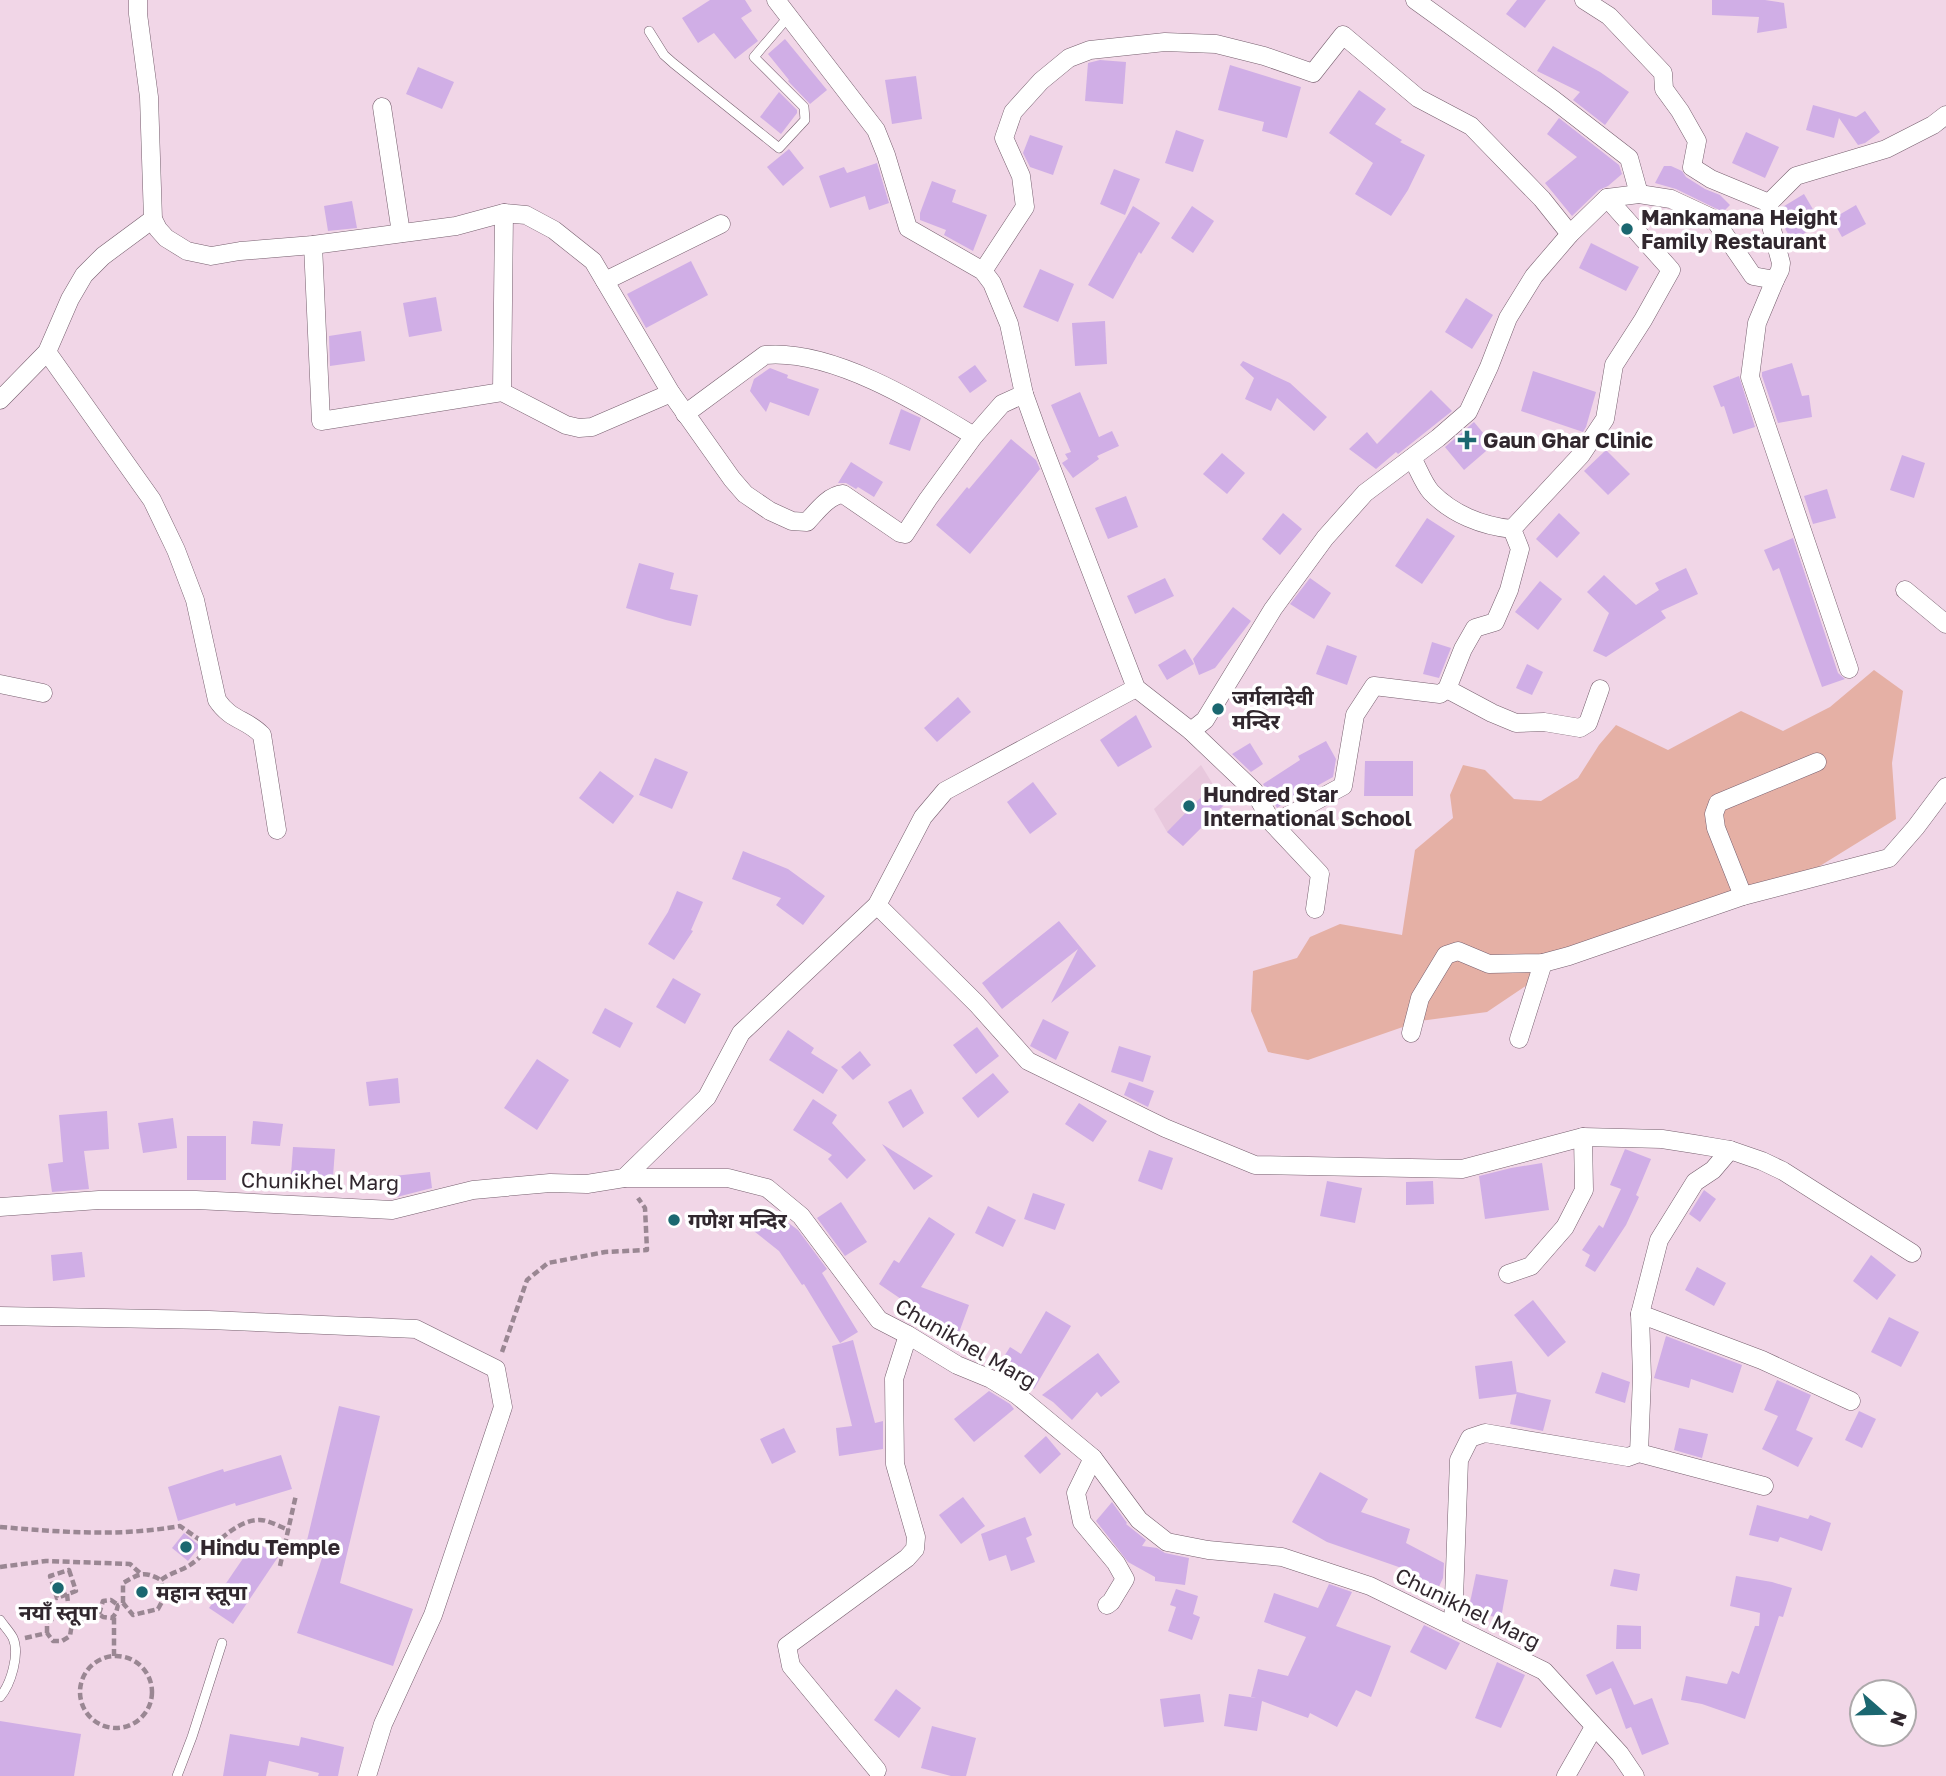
<svg xmlns="http://www.w3.org/2000/svg" width="1946" height="1776" viewBox="0 0 1946 1776" font-family="'Golos Text','Noto Sans Devanagari',sans-serif">
	<style>
		.built { fill: #e8c8dd }
		.green { fill: #e5b0a5 }
		.building { fill: #d0aee6 }
		.lines { fill: none; stroke-linecap: round; stroke-linejoin: round }
		.lane-casing { stroke: #765f6e; stroke-width: 10 }
		.street-casing { stroke: #765f6e; stroke-width: 19 }
		.path { stroke: #9a8793; stroke-width: 4.5; stroke-dasharray: 7 3.5; stroke-linecap: butt }
		.lane { stroke: #fff; stroke-width: 9 }
		.street { stroke: #fff; stroke-width: 18 }
		.poi-dot { fill: #1b6770; stroke: #fff; stroke-width: 2.5 }
		.labels { text-anchor: middle; dominant-baseline: central; stroke-width: 7; stroke-linejoin: round; paint-order: stroke }
		.poi-label { font-size: 21px; font-weight: bold; fill: #31272e; stroke: #fff; text-anchor: start }
		.street-label { font-size: 21px; fill: #31272e; stroke: #fff }
	</style>
	<rect width="100%" height="100%" fill="#f1d6e7"/>
	<!-- built -->
	<polygon class="built" points="1201,765 1225,804 1183,846 1167,832 1154,809"/>
	<!-- green -->
	<polygon class="green" points="1874,670 1903,691 1892,763 1896,819 1781,890 1566,959 1487,1012 1420,1021 1308,1060 1268,1052 1251,1011 1253,971 1297,958 1310,937 1340,924 1402,935 1415,850 1453,818 1450,795 1463,765 1485,770 1514,799 1541,801 1578,778 1599,745 1616,725 1668,750 1741,711 1783,731 1830,707"/>
	<!-- building -->
	<g class="building">
		<polygon points="710,0 745,0 752,11 741,18 758,41 735,59 714,33 698,43 682,18"/>
		<polygon points="1517,0 1546,0 1525,28 1506,14"/>
		<polygon points="1712,0 1765,0 1784,3 1787,28 1757,33 1759,17 1712,15"/>
		<polygon points="785,39 827,90 810,104 788,81 789,80 768,54"/>
		<polygon points="1553,46 1600,72 1629,92 1605,125 1573,100 1580,92 1537,71"/>
		<polygon points="1100,60 1126,62 1123,104 1085,101 1088,63"/>
		<polygon points="1230,65 1301,87 1287,138 1262,131 1264,122 1218,110"/>
		<polygon points="418,67 454,82 442,109 406,94"/>
		<polygon points="916,76 922,119 892,124 885,80"/>
		<polygon points="1359,90 1386,109 1375,124 1402,140 1400,142 1425,155 1408,190 1391,216 1355,194 1373,163 1329,133"/>
		<polygon points="779,92 797,110 797,113 781,134 760,117"/>
		<polygon points="1813,105 1856,117 1865,111 1880,132 1865,143 1858,145 1839,118 1834,138 1806,130"/>
		<polygon points="1559,118 1619,165 1622,174 1608,186 1599,190 1572,216 1545,183 1577,157 1547,134"/>
		<polygon points="1176,130 1204,140 1193,172 1165,163"/>
		<polygon points="1746,132 1779,147 1765,178 1732,163"/>
		<polygon points="1030,135 1063,146 1053,175 1030,167 1023,153"/>
		<polygon points="789,149 804,168 783,186 767,167"/>
		<polygon points="877,163 889,203 869,210 865,196 830,208 819,176 844,167 847,173"/>
		<polygon points="1664,166 1671,166 1682,171 1686,177 1705,189 1720,195 1730,205 1723,212 1676,189 1655,183"/>
		<polygon points="1114,169 1140,179 1125,215 1100,204"/>
		<polygon points="932,181 956,190 952,202 987,215 973,251 944,235 946,230 920,220 920,213"/>
		<polygon points="1804,194 1821,223 1792,241 1783,225 1781,208"/>
		<polygon points="352,201 357,228 328,231 324,206"/>
		<polygon points="1856,205 1866,224 1842,237 1832,219"/>
		<polygon points="1133,206 1160,223 1141,254 1139,252 1113,299 1088,285"/>
		<polygon points="1192,206 1214,221 1193,253 1171,238"/>
		<polygon points="1591,243 1639,267 1626,291 1579,268"/>
		<polygon points="691,261 708,295 646,328 627,294"/>
		<polygon points="1040,269 1074,284 1058,322 1023,307"/>
		<polygon points="436,297 442,331 409,337 403,303"/>
		<polygon points="1466,298 1493,315 1472,349 1445,332"/>
		<polygon points="1105,321 1107,364 1075,366 1072,323"/>
		<polygon points="361,331 365,361 330,366 329,336"/>
		<polygon points="1243,361 1290,383 1327,417 1314,431 1277,398 1271,411 1245,399 1254,378 1240,365"/>
		<polygon points="1792,363 1802,396 1809,395 1812,417 1778,423 1762,376 1762,372"/>
		<polygon points="975,365 987,381 970,393 958,377"/>
		<polygon points="770,368 788,375 787,378 819,389 809,416 770,402 766,412 750,391 754,379"/>
		<polygon points="1533,371 1596,392 1586,427 1583,432 1521,411"/>
		<polygon points="1739,376 1755,427 1733,434 1724,406 1721,407 1713,386"/>
		<polygon points="1431,390 1452,411 1398,454 1396,452 1376,469 1349,449 1367,432 1377,444"/>
		<polygon points="1080,392 1099,437 1112,431 1119,446 1097,456 1099,459 1073,478 1062,463 1068,459 1065,454 1071,452 1051,405"/>
		<polygon points="901,409 921,418 910,451 889,444"/>
		<polygon points="1474,422 1493,445 1464,470 1445,447"/>
		<polygon points="1011,439 1036,460 1040,469 970,554 936,525 967,487 969,489"/>
		<polygon points="1606,450 1630,474 1608,495 1584,471"/>
		<polygon points="1222,453 1245,473 1227,494 1203,474"/>
		<polygon points="1902,455 1925,463 1914,498 1890,490"/>
		<polygon points="851,462 883,482 874,497 858,487 856,489 846,483 838,483"/>
		<polygon points="1827,489 1836,518 1813,524 1804,496"/>
		<polygon points="1126,496 1138,527 1108,539 1095,508"/>
		<polygon points="1283,513 1302,529 1280,555 1262,539"/>
		<polygon points="1559,513 1580,533 1557,558 1536,539"/>
		<polygon points="1427,518 1455,536 1422,584 1395,566"/>
		<polygon points="1793,538 1838,673 1845,679 1822,687 1779,568 1773,571 1764,550"/>
		<polygon points="639,563 674,573 670,589 698,595 691,626 666,620 626,608"/>
		<polygon points="1686,568 1698,594 1661,611 1666,618 1606,657 1593,651 1609,613 1587,592 1604,575 1636,605 1659,590 1655,583"/>
		<polygon points="1165,578 1174,596 1135,614 1127,596"/>
		<polygon points="1310,578 1331,593 1314,619 1290,604"/>
		<polygon points="1540,581 1562,599 1538,630 1515,612"/>
		<polygon points="1233,607 1251,621 1215,668 1199,675 1193,659"/>
		<polygon points="1432,642 1451,648 1439,678 1423,674"/>
		<polygon points="1327,645 1357,656 1347,685 1316,674"/>
		<polygon points="1185,649 1194,664 1167,680 1158,665"/>
		<polygon points="1527,664 1543,672 1532,695 1516,688"/>
		<polygon points="958,697 971,712 937,742 924,728"/>
		<polygon points="1136,715 1152,747 1118,767 1100,740"/>
		<polygon points="1326,741 1336,759 1333,777 1315,787 1313,784 1277,808 1263,784 1300,760 1298,756"/>
		<polygon points="1250,743 1263,764 1251,772 1232,754"/>
		<polygon points="655,758 688,772 672,809 639,795"/>
		<polygon points="1365,761 1413,761 1413,796 1364,796"/>
		<polygon points="600,771 634,796 613,824 579,798"/>
		<polygon points="1033,782 1057,814 1030,834 1007,802"/>
		<polygon points="1209,789 1225,804 1183,846 1167,832"/>
		<polygon points="743,851 788,869 825,896 803,925 776,905 781,898 732,879"/>
		<polygon points="677,891 703,902 691,930 693,931 674,960 648,944 668,912"/>
		<polygon points="1059,921 1096,966 1051,1003 1078,949 1002,1009 982,983"/>
		<polygon points="673,978 701,994 685,1024 656,1007"/>
		<polygon points="605,1008 633,1023 620,1048 592,1033"/>
		<polygon points="1043,1019 1069,1032 1056,1060 1030,1046"/>
		<polygon points="977,1027 999,1056 976,1074 953,1045"/>
		<polygon points="788,1030 814,1048 811,1053 838,1070 823,1094 769,1060"/>
		<polygon points="1119,1046 1151,1056 1143,1082 1111,1072"/>
		<polygon points="860,1051 871,1065 853,1080 841,1067"/>
		<polygon points="537,1059 569,1080 537,1130 504,1108"/>
		<polygon points="993,1073 1009,1092 978,1118 962,1098"/>
		<polygon points="398,1078 400,1103 369,1106 366,1082"/>
		<polygon points="1129,1082 1154,1091 1148,1107 1124,1095"/>
		<polygon points="911,1089 924,1113 903,1128 888,1102"/>
		<polygon points="813,1099 837,1115 832,1123 866,1160 847,1179 828,1159 832,1155 793,1130"/>
		<polygon points="1079,1103 1107,1121 1093,1142 1065,1124"/>
		<polygon points="107,1111 109,1149 84,1151 89,1189 52,1192 48,1164 63,1162 59,1115"/>
		<polygon points="173,1118 177,1148 143,1153 138,1123"/>
		<polygon points="253,1121 283,1124 280,1146 251,1144"/>
		<rect x="187" y="1136" width="39" height="44"/>
		<polygon points="882,1144 933,1176 914,1190"/>
		<polygon points="293,1147 335,1149 332,1191 290,1188"/>
		<polygon points="1625,1149 1651,1159 1636,1195 1639,1197 1626,1225 1595,1272 1585,1266 1590,1255 1582,1250 1599,1225 1603,1228 1621,1189 1610,1185"/>
		<polygon points="1149,1150 1173,1158 1162,1190 1138,1181"/>
		<polygon points="1542,1163 1549,1210 1485,1219 1479,1176 1511,1168"/>
		<polygon points="430,1172 432,1188 397,1197 394,1176"/>
		<polygon points="1327,1181 1362,1188 1355,1223 1320,1216"/>
		<polygon points="1433,1181 1434,1204 1406,1205 1406,1182"/>
		<polygon points="1704,1190 1716,1199 1700,1222 1689,1214"/>
		<polygon points="1033,1193 1065,1204 1055,1230 1024,1219"/>
		<polygon points="841,1202 867,1242 845,1256 817,1218"/>
		<polygon points="988,1206 1016,1220 1003,1247 975,1233"/>
		<polygon points="767,1207 798,1230 827,1269 822,1273 858,1332 840,1343 804,1284 802,1285 779,1251 750,1228"/>
		<polygon points="929,1217 955,1234 921,1287 969,1305 957,1338 949,1333 947,1336 916,1324 920,1312 879,1284 894,1260 899,1263"/>
		<polygon points="82,1252 85,1277 53,1281 51,1255"/>
		<polygon points="1871,1255 1896,1275 1877,1300 1853,1281"/>
		<polygon points="1697,1267 1726,1283 1714,1306 1685,1290"/>
		<polygon points="1533,1300 1566,1342 1548,1357 1514,1315"/>
		<polygon points="1046,1311 1071,1326 1034,1389 998,1366 1010,1347 1021,1354"/>
		<polygon points="1889,1317 1919,1332 1901,1367 1871,1352"/>
		<polygon points="1666,1336 1742,1365 1733,1393 1691,1379 1689,1388 1654,1378"/>
		<polygon points="853,1340 875,1423 883,1421 883,1449 839,1456 836,1428 852,1426 832,1346"/>
		<polygon points="1098,1353 1120,1382 1101,1397 1097,1392 1072,1420 1053,1402 1042,1395"/>
		<polygon points="1512,1361 1517,1394 1479,1399 1475,1366"/>
		<polygon points="1602,1372 1630,1382 1625,1403 1595,1393"/>
		<polygon points="1777,1380 1811,1395 1796,1430 1813,1438 1798,1467 1762,1449 1778,1416 1764,1410"/>
		<polygon points="989,1391 1010,1404 1014,1409 974,1442 954,1419"/>
		<polygon points="1517,1392 1551,1400 1543,1431 1510,1424"/>
		<polygon points="339,1406 380,1416 340,1583 413,1609 393,1666 297,1633 322,1558 304,1553"/>
		<polygon points="1859,1411 1876,1419 1862,1448 1845,1440"/>
		<polygon points="784,1428 796,1452 772,1464 760,1439"/>
		<polygon points="1679,1428 1708,1434 1702,1458 1674,1450"/>
		<polygon points="1046,1436 1061,1454 1040,1474 1024,1456"/>
		<polygon points="281,1455 292,1489 236,1506 235,1503 178,1521 168,1487 223,1469 224,1472"/>
		<polygon points="1320,1472 1368,1499 1361,1512 1410,1529 1406,1543 1444,1563 1443,1578 1437,1591 1410,1577 1413,1572 1327,1542 1292,1522"/>
		<polygon points="963,1497 985,1526 961,1544 939,1515"/>
		<polygon points="1112,1502 1127,1523 1126,1524 1146,1540 1142,1546 1157,1548 1165,1553 1189,1558 1185,1585 1155,1581 1155,1577 1128,1562 1096,1521"/>
		<polygon points="1757,1505 1808,1519 1810,1515 1831,1523 1822,1551 1780,1537 1778,1542 1749,1535"/>
		<polygon points="1025,1517 1032,1535 1026,1538 1035,1562 1011,1571 1006,1555 989,1561 981,1534"/>
		<polygon points="184,1533 200,1546 188,1561 172,1548"/>
		<polygon points="255,1541 278,1557 233,1624 209,1608"/>
		<polygon points="1614,1569 1640,1574 1637,1591 1610,1586"/>
		<polygon points="1476,1574 1508,1580 1501,1618 1468,1612"/>
		<polygon points="1736,1576 1772,1582 1792,1588 1783,1617 1779,1616 1745,1719 1702,1704 1681,1700 1686,1676 1727,1684 1732,1671 1739,1674 1755,1626 1759,1626 1760,1613 1730,1606"/>
		<polygon points="1329,1584 1352,1592 1336,1626 1391,1646 1371,1697 1356,1690 1337,1727 1310,1713 1308,1718 1262,1701 1257,1731 1224,1726 1229,1694 1256,1698 1251,1697 1258,1669 1288,1676 1306,1637 1264,1622 1274,1593 1318,1608"/>
		<polygon points="1176,1589 1198,1596 1193,1614 1200,1617 1192,1640 1168,1631 1176,1607 1170,1605"/>
		<polygon points="1424,1625 1460,1643 1446,1670 1410,1652"/>
		<polygon points="1617,1625 1641,1626 1641,1649 1616,1649"/>
		<polygon points="1613,1661 1634,1705 1652,1698 1669,1744 1642,1755 1631,1727 1626,1729 1611,1688 1596,1695 1586,1675"/>
		<polygon points="1497,1662 1525,1675 1501,1728 1475,1718"/>
		<polygon points="896,1689 921,1708 899,1738 874,1720"/>
		<polygon points="1200,1694 1204,1722 1164,1727 1160,1699"/>
		<polygon points="0,1721 81,1734 74,1776 0,1776"/>
		<polygon points="932,1726 976,1738 966,1776 951,1776 921,1768"/>
		<polygon points="230,1734 299,1746 301,1737 344,1747 338,1776 318,1776 319,1773 269,1761 266,1776 223,1776"/>
	</g>
	<g class="lines">
		<!-- lane casing -->
		<g class="lane-casing">
			<g id="lane">
				<polyline points="649,31 664,55 673,63 779,148 805,120 804,107 754,57 789,16"/>
				<path d="M0,1620C4,1626 10,1632 13,1638C20,1654 11,1684 0,1697"/>
				<polyline points="177,1776 192,1737 222,1643"/>
			</g>
		</g>
		<!-- street casing -->
		<g class="street-casing">
			<g id="street">
				<path d="M138,0V14L149,97L153,219L158,229L166,238L187,251L211,256L240,251L313,245L456,226L504,213L526,215L554,230L593,261L671,393L732,479L745,494L770,511L792,521L807,522C817,511 829,495 843,494L900,533L905,534L928,499L974,436L1002,404L1024,394"/>
				<polyline points="776,0 876,130 886,155 908,228 983,271 992,283 1009,324 1024,394 1039,436 1136,688 1191,731 1205,720 1273,609 1325,538 1365,493 1438,438 1468,412 1489,367 1508,318 1534,276 1570,234 1607,198 1639,194 1671,199 1714,219 1753,276 1775,280 1780,270 1781,263 1771,226 1769,203 1796,176 1886,149 1933,125 1946,115"/>
				<polyline points="1415,0 1554,100 1629,158 1639,194"/>
				<polyline points="1584,0 1609,16 1663,73 1664,89 1680,111 1697,141 1692,167 1711,179 1769,203"/>
				<polyline points="382,107 401,233"/>
				<polyline points="313,245 321,421 502,392 566,425 579,428 592,427 671,393"/>
				<polyline points="983,271 1025,207 1021,176 1004,138 1013,112 1041,81 1069,58 1090,50 1165,42 1216,44 1264,56 1313,73 1343,35 1418,98 1471,126 1542,199 1570,234"/>
				<polyline points="1775,280 1757,323 1750,377 1849,669"/>
				<polyline points="605,281 721,224"/>
				<path d="M47,352L152,500L176,550L195,600L217,700C231,721 247,719 262,735L277,830"/>
				<polyline points="502,392 504,213"/>
				<polyline points="0,400 47,352 70,299 84,275 103,256 153,219"/>
				<path d="M685,414L765,355C831,349 918,402 974,436"/>
				<path d="M1412,458C1418,468 1423,483 1431,492C1452,514 1482,526 1512,529"/>
				<polyline points="1905,590 1946,624"/>
				<polyline points="0,684 43,693"/>
				<polyline points="1447,689 1492,713 1516,723 1544,722 1580,728 1588,723 1600,689"/>
				<polyline points="1191,731 1254,791 1273,824 1320,874 1315,909"/>
				<polyline points="1273,824 1343,786 1355,715 1374,686 1440,694 1447,689 1463,649 1475,628 1495,622 1509,590 1520,549 1512,529 1581,455 1605,419 1614,365 1643,320 1671,270 1607,198"/>
				<polyline points="1743,896 1716,828 1714,814 1718,803 1817,762"/>
				<polyline points="877,905 977,1004 1028,1061 1165,1128 1255,1165 1462,1169 1583,1137 1662,1139 1694,1144 1730,1150 1762,1161 1783,1171 1912,1253"/>
				<polyline points="1411,1033 1420,998 1446,955 1458,951 1489,964 1543,963 1569,956 1743,896 1889,858 1916,827 1946,787"/>
				<polyline points="1519,1039 1543,963"/>
				<polyline points="624,1178 707,1097 741,1033 877,905 923,817 945,791 1136,688"/>
				<polyline points="0,1207 99,1200 196,1200 392,1210 473,1190 550,1183 587,1184 624,1178 728,1178 767,1188 801,1216 879,1320 908,1335 957,1365 991,1379 1017,1395 1093,1458 1139,1520 1167,1542 1208,1550 1282,1557 1370,1586 1544,1671 1620,1754 1635,1776"/>
				<polyline points="1508,1274 1531,1266 1565,1227 1584,1190 1583,1137"/>
				<polyline points="1640,1314 1762,1360 1851,1401"/>
				<polyline points="0,1316 209,1320 416,1329 496,1369 503,1407 433,1615 383,1724 367,1776"/>
				<polyline points="1639,1453 1642,1377 1640,1314 1659,1240 1695,1182 1713,1170 1730,1150"/>
				<polyline points="1093,1458 1076,1493 1082,1522 1116,1563 1125,1579 1111,1602 1107,1605"/>
				<polyline points="1453,1626 1459,1460 1470,1438 1485,1433 1628,1457 1639,1453 1764,1486"/>
				<polyline points="877,1770 791,1666 787,1646 907,1558 915,1549 916,1537 895,1464 894,1379 908,1335"/>
				<polyline points="1566,1776 1594,1727"/>
			</g>
		</g>
		<!-- path -->
		<g class="path">
			<polyline points="502,1352 527,1280 548,1263 605,1252 647,1250 645,1208 638,1198"/>
			<path d="M0,1527C62,1532 118,1537 180,1526L210,1547"/>
			<polyline points="280,1566 296,1495"/>
			<polyline points="0,1567 46,1561 130,1564 140,1573"/>
			<polygon points="69,1570 76,1591 57,1598 50,1576"/>
			<polyline points="67,1594 69,1612 67,1619"/>
			<path d="M123,1603V1583C139,1574 143,1570 161,1580"/>
			<polyline points="99,1614 103,1601 111,1600 118,1605"/>
			<path d="M47,1633V1622C57,1616 62,1615 72,1623"/>
			<path d="M25,1638L47,1633L53,1641H62L70,1636L72,1623L99,1614L103,1617L112,1618L116,1613L118,1605L123,1603L133,1615L158,1609L165,1596L161,1580C170,1573 181,1571 190,1565C210,1551 233,1521 258,1520C267,1519 280,1527 289,1530"/>
			<polyline points="114,1656 114,1617"/>
			<circle cx="116" cy="1692" r="36"/>
		</g>
		<!-- lane -->
		<use href="#lane" class="lane"/>
		<!-- street -->
		<use href="#street" class="street"/>
	</g>
	<!-- markers -->
	<g class="poi-dot">
		<circle cx="1627" cy="229" r="7"/>
		<path d="M1463.5 429.5h7v7h7v7h-7v7h-7v-7h-7v-7h7z"/>
		<circle cx="1218" cy="709" r="7"/>
		<circle cx="1189" cy="806" r="7"/>
		<circle cx="674" cy="1220" r="7"/>
		<circle cx="186" cy="1547" r="7"/>
		<circle cx="58" cy="1588" r="7"/>
		<circle cx="142" cy="1592" r="7"/>
	</g>
	<g class="labels">
		<!-- poi labels -->
		<g class="poi-label">
			<text x="1641" y="217">Mankamana Height<tspan x="1641" dy="24">Family Restaurant</tspan></text>
			<text x="1483" y="440">Gaun Ghar Clinic</text>
			<text x="1232" y="697">जर्गलादेवी<tspan x="1232" dy="24">मन्दिर</tspan></text>
			<text x="1203" y="794">Hundred Star<tspan x="1203" dy="24">International School</tspan></text>
			<text x="688" y="1220">गणेश मन्दिर</text>
			<text x="200" y="1547">Hindu Temple</text>
			<text x="156" y="1592">महान स्तूपा</text>
			<text x="58" y="1612" text-anchor="middle">नयाँ स्तूपा</text>
		</g>
		<!-- street labels -->
		<g class="street-label">
			<text transform="translate(320 1181) rotate(1)">Chunikhel Marg</text>
			<text transform="translate(966 1343) rotate(30)">Chunikhel Marg</text>
			<text transform="translate(1468 1608) rotate(26)">Chunikhel Marg</text>
		</g>
	</g>
	<!-- north arrow -->
	<g transform="translate(1883 1713) rotate(110)"><circle r="33" fill="#ffffff" stroke="#ada9ab" stroke-width="2"/>
	<path d="M0-5L12 26L0 18L-12 26Z" fill="#1b6770"/>
	<text y="-10" font-size="19" font-weight="bold" text-anchor="middle" fill="#31272e">N</text>
	</g>
</svg>
